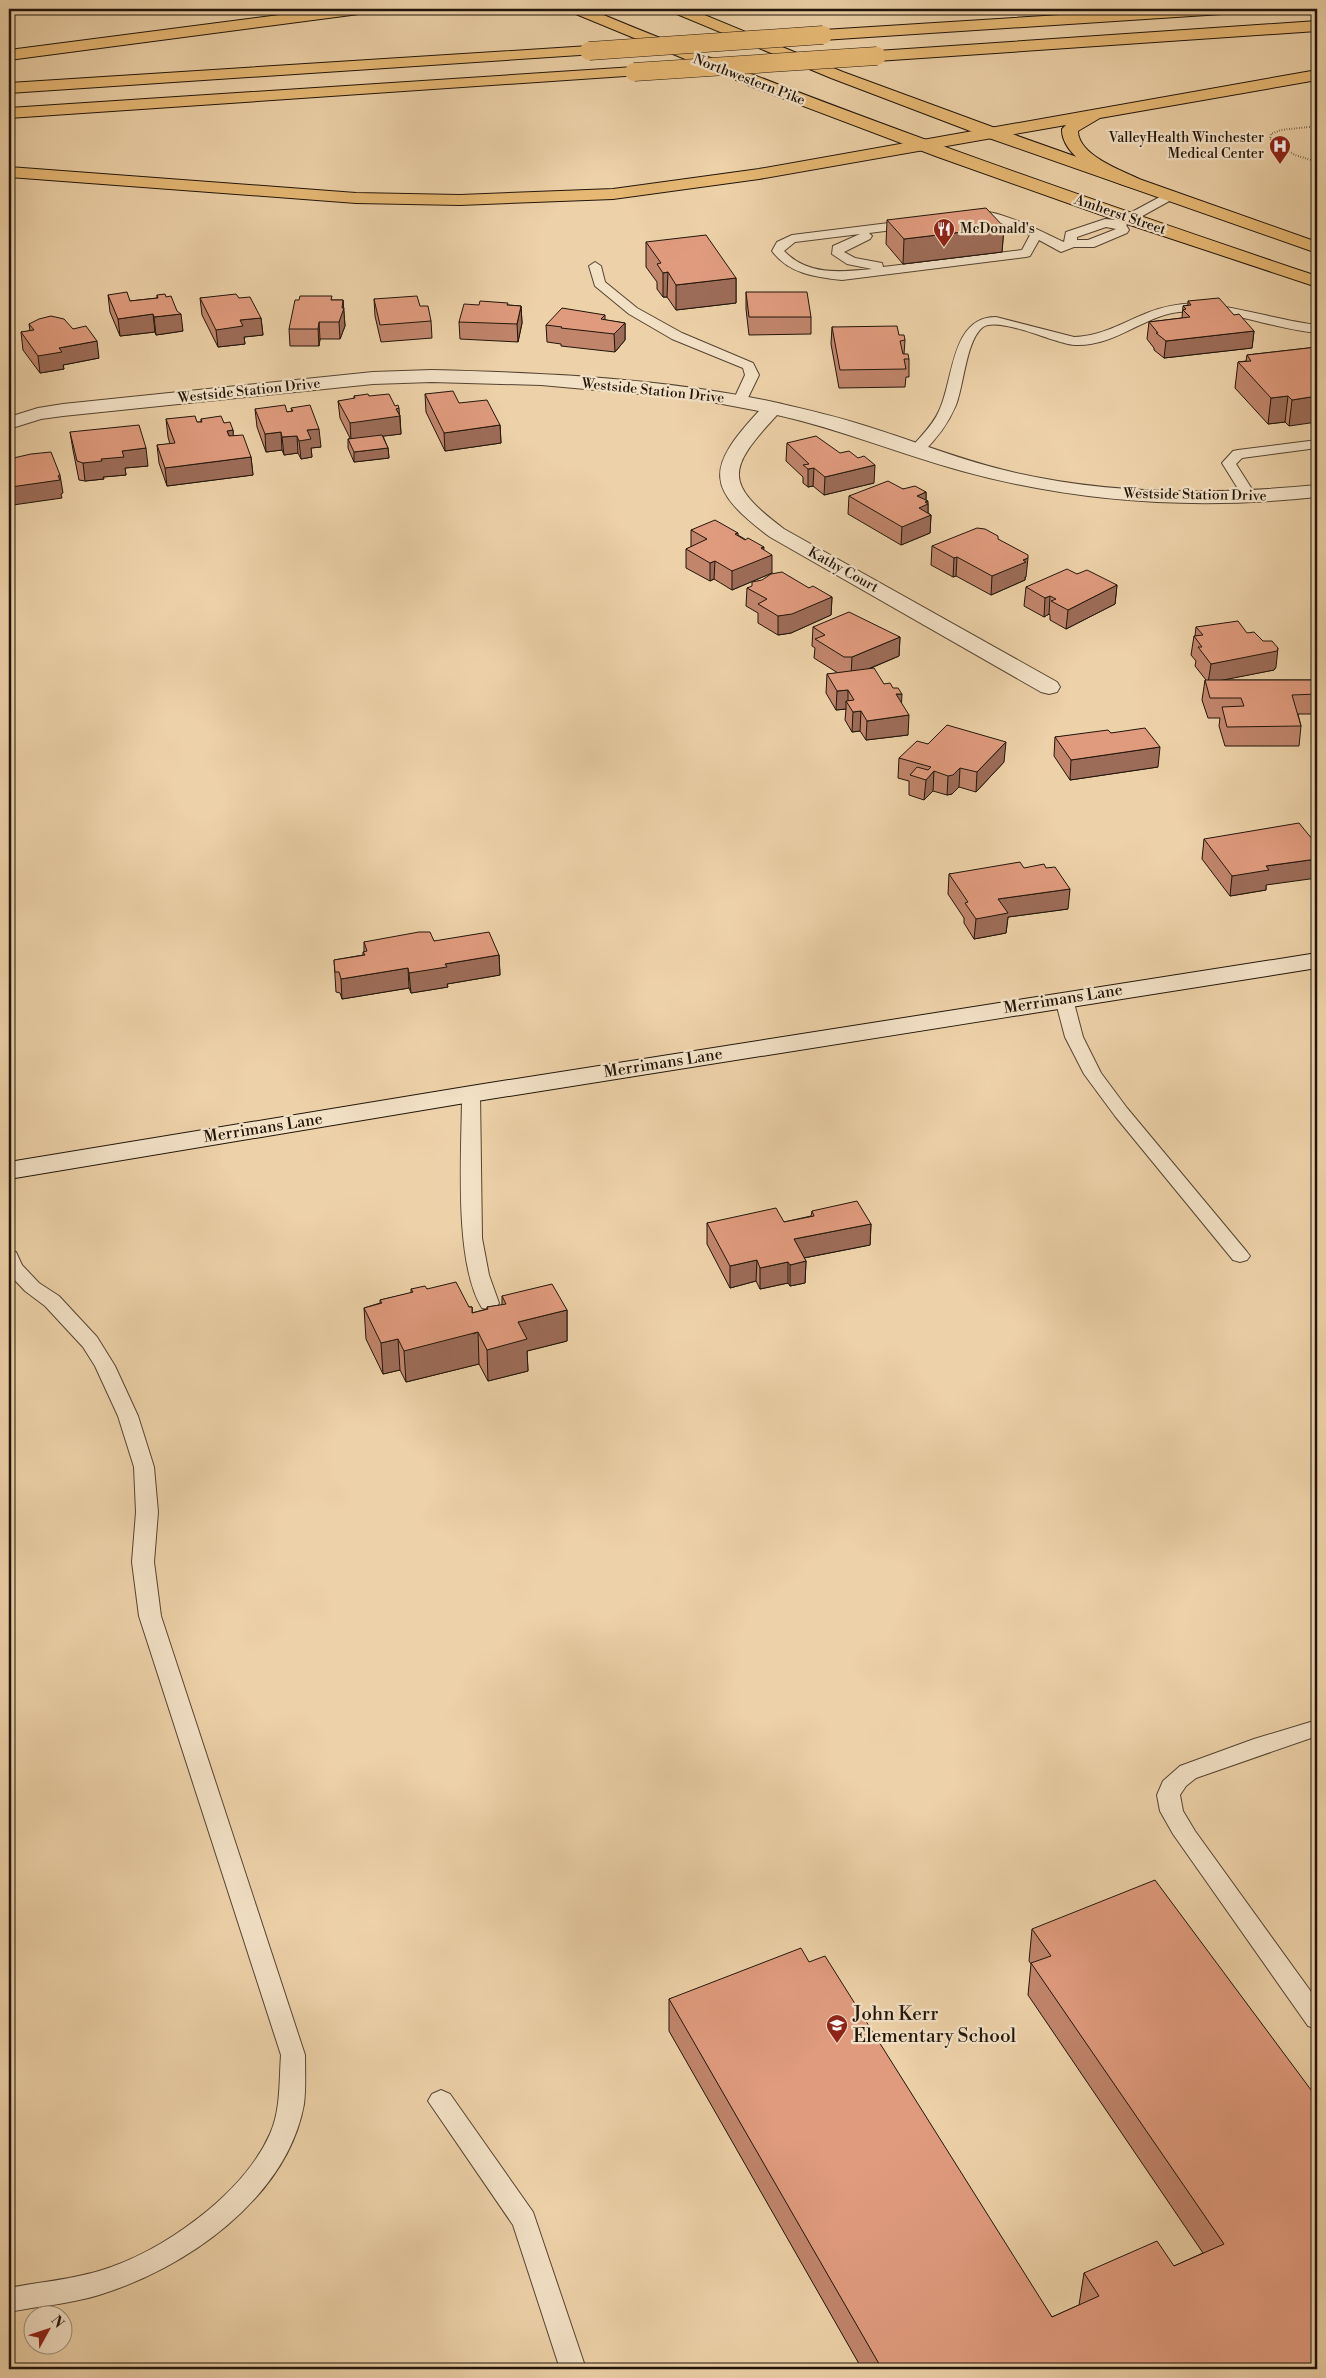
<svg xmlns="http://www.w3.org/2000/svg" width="1326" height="2378" viewBox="0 0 1326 2378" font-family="'Libre Bodoni',serif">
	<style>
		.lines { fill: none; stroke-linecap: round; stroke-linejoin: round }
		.service-casing { stroke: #544431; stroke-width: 2 }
		.minor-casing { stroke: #544431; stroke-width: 2 }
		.secondary-casing { stroke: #211509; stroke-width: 2 }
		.primary-casing { stroke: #211509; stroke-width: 2 }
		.motorway-casing { stroke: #211509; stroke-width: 2 }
		.path { stroke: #211509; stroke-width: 2; stroke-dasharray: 0.5 2; stroke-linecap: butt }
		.service { fill: #f3e1c6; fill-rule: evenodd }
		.minor { fill: #f3e1c6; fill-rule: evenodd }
		.secondary { fill: #f3e1c6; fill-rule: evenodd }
		.primary { fill: #e6b874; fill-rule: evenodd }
		.motorway { fill: #e6b874; fill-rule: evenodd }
		.motorway-bridge-casing { stroke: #211509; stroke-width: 19; stroke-linecap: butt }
		.motorway-bridge { stroke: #e6b874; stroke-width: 18 }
		.wall { fill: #c1856c; stroke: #211509 }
		.shaded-wall { fill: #9d6c58; stroke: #211509 }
		.building { fill: #e09b7e; stroke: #211509 }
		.labels { text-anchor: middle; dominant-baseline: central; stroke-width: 4.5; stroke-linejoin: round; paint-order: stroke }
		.far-street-label { font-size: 14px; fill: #211509; stroke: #f3e1c6 }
		.far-poi-label { font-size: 14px; fill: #211509; stroke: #f3e1c6; text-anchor: end }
		.street-label { font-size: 16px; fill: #211509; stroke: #f3e1c6 }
		.near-poi-label { font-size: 19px; fill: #211509; stroke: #f3e1c6; text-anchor: start }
	</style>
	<rect width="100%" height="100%" fill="#edd1a8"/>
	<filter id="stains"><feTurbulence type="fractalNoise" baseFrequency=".004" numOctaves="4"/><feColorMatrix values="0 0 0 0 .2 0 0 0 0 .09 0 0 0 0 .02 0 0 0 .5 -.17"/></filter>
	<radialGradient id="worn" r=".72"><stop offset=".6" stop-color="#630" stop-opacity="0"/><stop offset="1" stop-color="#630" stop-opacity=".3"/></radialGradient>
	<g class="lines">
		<!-- service casing -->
		<g class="service-casing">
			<g id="service">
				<path d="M1169,192L1173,193L1175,196L1173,199L1126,225L1129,230L1127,233L1094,247H1074L1061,252L1039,240L1030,256L1026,257L842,280C816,277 789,274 772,251L777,242L792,235L913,220L919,224L917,227L869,233L872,236L870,239L844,252L855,258L882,263L883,267L1022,250L1030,235C1016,229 1002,222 987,220C979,219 970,222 964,216C981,198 1045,234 1064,242L1066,232L1105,219L1117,220ZM1106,227L1116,229L1088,240H1077V237ZM860,234L833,246L832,254L847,264L872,269C841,272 808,276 784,251L795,242Z"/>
				<polygon points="595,262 601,266 605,282 637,308 682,333 753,363 759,375 745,404 740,405 733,401 745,375 743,368 672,339 629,314 595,286 589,266"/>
				<path d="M1196,303C1237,306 1276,320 1317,325V333C1271,329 1226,307 1179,312C1143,316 1114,347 1075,345C1055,344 1000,316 983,327C966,340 964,385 956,405C948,424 936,440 921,454L916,455L909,451C919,437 932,427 939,411C954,381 950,317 996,317L1074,337C1102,336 1122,323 1147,313C1163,306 1179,304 1196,303Z"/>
				<polygon points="1317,440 1317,448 1242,458 1236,464 1257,497 1250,501 1245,500 1222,463 1233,451 1238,450"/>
				<polygon points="1064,994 1070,995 1073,999 1083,1037 1101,1073 1127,1108 1247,1252 1250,1256 1247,1260 1240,1262 1233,1260 1115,1116 1084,1074 1065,1037 1055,999 1058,995"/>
				<path d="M471,1089L477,1090L480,1094L482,1238L489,1275L499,1303L496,1308L489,1309L482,1308C453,1261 462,1150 462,1094L465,1090Z"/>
				<path d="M9,1250L16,1252L22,1265L39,1283L59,1296L97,1337L115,1366L138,1416L154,1467L158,1512L154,1562L161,1616L305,2055C305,2071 306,2088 304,2104C287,2199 184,2269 99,2295C70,2304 39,2306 9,2312V2288C39,2282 69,2280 99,2271C161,2253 243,2195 270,2134C281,2109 279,2082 281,2055L139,1616L132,1562L136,1512L134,1467L118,1416L95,1366L83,1347L45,1306L25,1291L9,1274Z"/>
				<polygon points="1317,1720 1317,1736 1196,1778 1186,1786 1180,1795 1183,1811 1195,1831 1317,2000 1317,2029 1308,2026 1173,1834 1160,1811 1157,1795 1163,1781 1180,1766 1254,1739"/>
				<polygon points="441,2090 450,2094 533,2212 586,2369 560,2369 513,2225 428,2101 432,2094"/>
			</g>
		</g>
		<!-- minor casing -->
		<g class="minor-casing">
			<path id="minor" d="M432,370C548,373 664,378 778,403C808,410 839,417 869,427C917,442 963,461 1012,472C1112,495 1215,495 1317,485V497C1197,510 1078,503 962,471C899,454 841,429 777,415C727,469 723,483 784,529L1057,682L1060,687L1057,692L1049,694L1041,692L770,537C706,489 705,469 759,411L696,399L541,385L432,382L373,384L63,416L41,419L9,429V417L38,408L63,404L373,372Z"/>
		</g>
		<!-- secondary casing -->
		<g class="secondary-casing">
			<polygon id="secondary" points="1317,953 1317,968 471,1102 9,1179 9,1162 471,1086"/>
		</g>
		<!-- primary casing -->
		<g class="primary-casing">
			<g id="primary">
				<path d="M568,9H589C828,108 1072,194 1317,276V287L1124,223L938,157L753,87L571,12Z"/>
				<polygon points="669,9 690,9 843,72 998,129 1317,242 1317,253 986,137 831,78 672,12"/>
			</g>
		</g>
		<!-- motorway casing -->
		<g class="motorway-casing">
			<g id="motorway">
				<polygon points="326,9 367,9 359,14 9,60 9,50"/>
				<polygon points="1155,9 1230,9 1222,14 823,40 817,38 815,35 817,32 823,30"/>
				<polygon points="1317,21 1317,31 877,61 871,59 869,56 871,53 877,51"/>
				<polygon points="589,46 595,48 597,51 595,54 9,93 9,83"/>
				<polygon points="634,67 640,69 642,72 640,75 9,118 9,108"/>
				<path d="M1317,70V80L1100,118L1078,131C1078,155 1121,170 1139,179L1142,183L1139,187L1133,188C1109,182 1061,157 1062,129L1066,125L759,179L613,199L460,205L356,203L9,177V167L356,193L460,195L613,189L759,169Z"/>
			</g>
		</g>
		<!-- path -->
		<polyline class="path" points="1317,126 1281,130 1271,134 1270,139 1295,155 1317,162"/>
		<!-- service -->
		<use href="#service" class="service"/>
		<!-- minor -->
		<use href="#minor" class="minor"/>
		<!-- secondary -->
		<use href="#secondary" class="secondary"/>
		<!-- primary -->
		<use href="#primary" class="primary"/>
		<!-- motorway -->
		<use href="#motorway" class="motorway"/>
		<!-- motorway-bridge casing -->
		<g class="motorway-bridge-casing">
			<g id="motorway-bridge">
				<polyline points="589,51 823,35"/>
				<polyline points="634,72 877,56"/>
			</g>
		</g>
		<!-- motorway-bridge -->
		<use href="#motorway-bridge" class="motorway-bridge"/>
	</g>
	<!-- wall -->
	<g class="wall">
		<polygon points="887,220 1004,227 1002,252 903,264 886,244"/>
		<polygon points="646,242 736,278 736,303 676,310 667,297 663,297 657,289 657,282 646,267"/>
		<polygon points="746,292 811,317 811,334 749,335 746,309"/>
		<polygon points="108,295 130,301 157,298 157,295 183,331 156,335 155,332 120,336 110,312"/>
		<polygon points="200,298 239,298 261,318 263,335 244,337 245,344 218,347 202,315"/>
		<polygon points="374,299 420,306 431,321 432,338 381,342 375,316"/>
		<polygon points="332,300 343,300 345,326 340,339 320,339 319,346 290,346 289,329"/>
		<polygon points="1188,301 1234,315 1254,331 1252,348 1164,358 1154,350 1154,348 1147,339 1149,322 1182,318 1183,306 1188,305"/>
		<polygon points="508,305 521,306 522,323 518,342 460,339 459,322"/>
		<polygon points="605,315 605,320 625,323 625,340 615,352 561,346 561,344 547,342 546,325"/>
		<polygon points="29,324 99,358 63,365 64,369 40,373 23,350 21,332 30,331"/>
		<polygon points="832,327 899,335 905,340 904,354 909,359 909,377 906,377 905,387 839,388 831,344"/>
		<polygon points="1317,347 1289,426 1285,422 1268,424 1235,388 1238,362 1246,361 1247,355"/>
		<polygon points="425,394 459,403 500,425 501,443 445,451 426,412"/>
		<polygon points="354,396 369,396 400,415 401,434 383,436 388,448 389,458 354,462 348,448 348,439 350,438 340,418 338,401 354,399"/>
		<polygon points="291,408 321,447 311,448 312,457 301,459 298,453 284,455 282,450 266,452 257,427 255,409 287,412 292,411"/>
		<polygon points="166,419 197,422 201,422 201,419 224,423 233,430 233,436 251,457 253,475 167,486 159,463 157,445 170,444 168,437"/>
		<polygon points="70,432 148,466 125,468 126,475 103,477 104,479 85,481 79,480 73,450"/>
		<polygon points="787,443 874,483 824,495 813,486 808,487 803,483 803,477 786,461"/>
		<polygon points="903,489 926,492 926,500 928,504 928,513 931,515 930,533 901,545 848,514 849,496"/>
		<polygon points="691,530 738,533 738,535 763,550 772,573 732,590 714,579 710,581 686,568 686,549 691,547"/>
		<polygon points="998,539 1026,577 1025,577 1025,580 991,595 956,576 953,577 931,565 932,546"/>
		<polygon points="1077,574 1117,585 1115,604 1066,629 1050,620 1050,615 1049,614 1044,617 1024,606 1026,587"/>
		<polygon points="747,588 809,588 832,597 831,615 791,633 778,635 758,623 758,613 746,606"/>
		<polygon points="813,627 900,637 899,656 869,669 901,702 908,735 866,740 860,731 852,732 845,720 846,709 836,710 826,693 827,674 838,673 814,658 815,648 812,646"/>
		<polygon points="1196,627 1276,667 1274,670 1221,680 1317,680 1317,713 1316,714 1298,714 1301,726 1299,746 1225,746 1219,726 1220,718 1208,718 1202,700 1205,680 1206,680 1195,666 1196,661 1191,655 1194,636 1195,636"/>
		<polygon points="1111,733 1158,767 1070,780 1054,756 1055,737"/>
		<polygon points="928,744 1004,762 976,792 959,787 952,794 947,795 933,791 924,800 909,795 909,781 898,778 899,758"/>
		<polygon points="1204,839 1266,885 1266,890 1230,896 1202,859"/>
		<polygon points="1024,868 1068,909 1008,917 1006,933 974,939 964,923 964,918 948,894 949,874"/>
		<polygon points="434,941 499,955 500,975 447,984 448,987 411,993 409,988 342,999 340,993 336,992 334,960 363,955 363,952 364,952 364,942"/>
		<polygon points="812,1211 871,1224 870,1245 804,1258 806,1261 805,1283 790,1286 788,1283 760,1289 756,1281 730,1288 707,1244 707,1223 784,1222 811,1216"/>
		<polygon points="411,1289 427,1289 469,1307 472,1307 472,1313 487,1309 487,1307 502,1305 502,1296 567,1310 567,1341 527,1351 528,1371 488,1381 479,1364 406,1382 400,1370 383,1374 366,1339 364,1308 380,1303 380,1300 411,1293"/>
		<polygon points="1032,1929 1317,2098 1317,2369 862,2369 669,2031 669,1999 809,1962 1052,2317 1079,2305 1084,2273 1174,2266 1203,2253 1028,1995 1031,1964 1029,1961"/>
	</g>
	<!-- shaded-wall -->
	<g class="shaded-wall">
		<polygon points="1004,227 1002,252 903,264 904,239"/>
		<polygon points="668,272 667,297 663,297 663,273"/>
		<polygon points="736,278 736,303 676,310 676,285"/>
		<polygon points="343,300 345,326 340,339 339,322"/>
		<polygon points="521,306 522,323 518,342 517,324"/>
		<polygon points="153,314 155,332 120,336 118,319"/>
		<polygon points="181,314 183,331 156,335 154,317"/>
		<polygon points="261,318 263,335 244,337 245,344 218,347 216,330 240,320"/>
		<polygon points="319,322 320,339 319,346 318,329"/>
		<polygon points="625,323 625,340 615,352 614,334"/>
		<polygon points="1254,331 1252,348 1164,358 1166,341"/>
		<polygon points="97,341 99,358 63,365 64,369 40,373 38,356 59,348"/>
		<polygon points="1288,396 1285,422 1268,424 1271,398"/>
		<polygon points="1317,396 1317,422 1289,426 1292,400"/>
		<polygon points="399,408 401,434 351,440 350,423"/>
		<polygon points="500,425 501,443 445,451 444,433"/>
		<polygon points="319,429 321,447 311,448 312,457 301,459 299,441 307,430"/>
		<polygon points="233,430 234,448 227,431"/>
		<polygon points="281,432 282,450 266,452 265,434"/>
		<polygon points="297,436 298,453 284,455 282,437"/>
		<polygon points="146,448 148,466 125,468 126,475 103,477 104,479 85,481 83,463 101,459 122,451"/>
		<polygon points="388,448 389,458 354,462 354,452"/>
		<polygon points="251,457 253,475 167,486 165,468"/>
		<polygon points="875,465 874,483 824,495 825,477"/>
		<polygon points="814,468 813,486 808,487 808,469"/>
		<polygon points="60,475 63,493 61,494 62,498 13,505 11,487"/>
		<polygon points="9,485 10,485 13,503 9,504"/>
		<polygon points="926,492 926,502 928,501 928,516 931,515 930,533 901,545 902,527 917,496"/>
		<polygon points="764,547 763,558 772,555 772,573 732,590 732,571 761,548"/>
		<polygon points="957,557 956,576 953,577 954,558"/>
		<polygon points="1028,558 1026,577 1025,577 1025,580 991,595 992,576"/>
		<polygon points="715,561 714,579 710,581 710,563"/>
		<polygon points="1117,585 1115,604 1066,629 1068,610"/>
		<polygon points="1050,596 1049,614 1044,617 1045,598"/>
		<polygon points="832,597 831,615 791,633 778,635 778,616"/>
		<polygon points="900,637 899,656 851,676 852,657"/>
		<polygon points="1278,648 1276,667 1274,670 1208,683 1211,664"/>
		<polygon points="848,690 848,703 846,701 846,709 836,710 837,691"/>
		<polygon points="896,694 902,694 901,713"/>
		<polygon points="861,711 860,731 852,732 853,712"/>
		<polygon points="909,715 908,735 866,740 867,721"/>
		<polygon points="1006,742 1004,762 976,792 977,772"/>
		<polygon points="1160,747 1158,767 1070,780 1071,760"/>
		<polygon points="960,768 959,787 952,794 947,795 948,776"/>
		<polygon points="934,771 933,791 924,800 926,780"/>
		<polygon points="1317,859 1317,878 1266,885 1266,890 1230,896 1232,876 1266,866"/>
		<polygon points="1070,889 1068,909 1008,917 1006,933 974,939 976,919 998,899"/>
		<polygon points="499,955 500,975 447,984 448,987 411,993 409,973 445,964"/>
		<polygon points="408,968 409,988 342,999 341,979"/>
		<polygon points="871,1224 870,1245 793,1260 794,1239"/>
		<polygon points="757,1260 756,1281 730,1288 730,1266"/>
		<polygon points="806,1261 805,1283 790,1286 790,1265"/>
		<polygon points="788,1262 788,1283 760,1289 760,1268"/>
		<polygon points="472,1307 473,1334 478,1332 479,1364 406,1382 404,1351"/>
		<polygon points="567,1310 567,1341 527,1351 528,1371 488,1381 487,1350 518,1322"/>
		<polygon points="398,1339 400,1370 383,1374 381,1343"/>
	</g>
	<!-- building -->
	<g class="building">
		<polygon points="986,208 1004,227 904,239 887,220"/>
		<polygon points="706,235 736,278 676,285 668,272 663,273 657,264 661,263 646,242"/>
		<polygon points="127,292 130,301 158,298 157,295 165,294 166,297 171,296 177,311 181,314 154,317 153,314 118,319 108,295"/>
		<polygon points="746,292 807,292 811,317 749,317"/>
		<polygon points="236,294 239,298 250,297 261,318 240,320 243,326 216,330 200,298"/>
		<polygon points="300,296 332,296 331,300 343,300 342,308 344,308 339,322 319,322 318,329 289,329 295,300 299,300"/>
		<polygon points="417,296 420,306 428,306 431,321 380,325 374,299"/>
		<polygon points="1219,298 1234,315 1239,314 1254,331 1166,341 1156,333 1158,333 1149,322 1190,317 1183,310 1186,309 1183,306 1191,305 1188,301"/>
		<polygon points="480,301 508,303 507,305 521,306 517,324 459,322 464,304 479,305"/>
		<polygon points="562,308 605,315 601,319 625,323 614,334 561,328 562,327 546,325"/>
		<polygon points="51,316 64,319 73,329 86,326 97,341 59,348 62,352 38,356 21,332 34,330 29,324 39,319"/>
		<polygon points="897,326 899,335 904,335 905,340 900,341 903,354 908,354 909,359 904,359 906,369 840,370 832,327"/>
		<polygon points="1317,347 1317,396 1292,400 1288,396 1271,398 1238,362 1251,361 1247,355"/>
		<polygon points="453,391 459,403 487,400 500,425 444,433 425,394"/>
		<polygon points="368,394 369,396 389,394 395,406 398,405 399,408 396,409 400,416 350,423 338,401 355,398 354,396"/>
		<polygon points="285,405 287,412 293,411 291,408 310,405 319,429 307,430 311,439 299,441 297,436 282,437 281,432 265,434 255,409"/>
		<polygon points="195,416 197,422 202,422 201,419 221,416 224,423 230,422 233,430 227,431 229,436 243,435 251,457 165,468 157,445 175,443 166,419"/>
		<polygon points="139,425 146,448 122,451 124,457 101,459 102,461 83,463 77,461 70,432"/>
		<polygon points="382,435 388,448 354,452 348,439"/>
		<polygon points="816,436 840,453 849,451 858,458 864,456 875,465 825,477 814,468 808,469 803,465 809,464 787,443"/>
		<polygon points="51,452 60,475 58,476 60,480 11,487 10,485 9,485 9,459 31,454"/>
		<polygon points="888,481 903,489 915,486 926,492 917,496 928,501 925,502 928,504 919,508 931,515 902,527 849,496"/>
		<polygon points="715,520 738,533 735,534 745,540 748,538 764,547 761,548 772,555 732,571 715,561 710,563 686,549 707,539 691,530"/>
		<polygon points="977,528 985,529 998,536 998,539 1028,555 1028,558 1023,560 1026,562 992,576 957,557 954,558 932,546"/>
		<polygon points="1067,569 1077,574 1087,570 1117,585 1068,610 1051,601 1056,599 1050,596 1045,598 1026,587"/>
		<polygon points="782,572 809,588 813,586 832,597 792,614 778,616 758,604 767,599 747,588 752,586 752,582 762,580 771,574"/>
		<polygon points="849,612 900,637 852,657 844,657 815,639 825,635 813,627"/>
		<polygon points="1238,621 1247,633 1254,632 1263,641 1272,641 1278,648 1277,651 1211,664 1198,647 1202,647 1194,636 1203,635 1196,627"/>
		<polygon points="874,668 884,684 890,683 893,688 898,688 902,694 896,694 909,715 867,721 861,711 853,712 846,701 854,700 848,690 837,691 827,674"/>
		<polygon points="1205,680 1317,680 1317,694 1292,695 1301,726 1227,727 1222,707 1244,706 1241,698 1210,698"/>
		<polygon points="947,725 1006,742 977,772 960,768 953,775 948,776 934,771 926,780 910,775 917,767 928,770 931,767 899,758 917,741 928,744"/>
		<polygon points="1145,728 1160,747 1071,760 1055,737 1108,730 1111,733"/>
		<polygon points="1299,823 1317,845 1317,859 1266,866 1269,870 1232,876 1204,839"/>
		<polygon points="1020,862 1024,868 1044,864 1046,868 1055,867 1070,889 998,899 1008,913 976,919 965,903 968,902 949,874"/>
		<polygon points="419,932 430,932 434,941 489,932 499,955 445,964 447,967 409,973 408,968 341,979 339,972 335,972 334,960 365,955 363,952 367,951 364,942"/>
		<polygon points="857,1201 871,1224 794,1239 806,1261 790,1265 788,1262 760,1268 757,1260 730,1266 707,1223 776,1208 784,1222 814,1216 812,1211"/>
		<polygon points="456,1282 469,1307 472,1307 472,1313 488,1309 487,1307 506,1304 502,1296 552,1284 567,1310 518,1322 527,1339 487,1350 478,1332 404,1351 398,1339 381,1343 364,1308 382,1303 380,1300 413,1292 411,1289 425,1286 427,1289"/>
		<polygon points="1155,1880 1317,2098 1317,2369 882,2369 669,1999 801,1948 809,1962 825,1956 1052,2317 1099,2296 1084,2273 1157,2241 1174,2266 1224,2244 1031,1963 1051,1956 1032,1929"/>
	</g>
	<!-- icons -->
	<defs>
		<g id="hospital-pin" transform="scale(1.125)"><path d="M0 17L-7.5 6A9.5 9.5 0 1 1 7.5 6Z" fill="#8f2418" stroke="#f3e1c6"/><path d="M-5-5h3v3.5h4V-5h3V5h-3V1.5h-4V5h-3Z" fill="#fff"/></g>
		<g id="restaurant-pin" transform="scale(1.125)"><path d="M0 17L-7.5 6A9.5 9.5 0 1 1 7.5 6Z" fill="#8f2418" stroke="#f3e1c6"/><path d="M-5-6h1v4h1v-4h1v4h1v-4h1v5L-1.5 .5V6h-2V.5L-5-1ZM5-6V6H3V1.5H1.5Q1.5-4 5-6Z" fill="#fff"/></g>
		<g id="school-pin" transform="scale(1.125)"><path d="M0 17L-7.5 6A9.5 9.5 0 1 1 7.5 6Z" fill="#8f2418" stroke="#f3e1c6"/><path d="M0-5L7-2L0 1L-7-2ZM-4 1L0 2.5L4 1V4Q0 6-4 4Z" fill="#fff"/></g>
	</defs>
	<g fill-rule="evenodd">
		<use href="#hospital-pin" x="1280" y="146"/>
		<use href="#restaurant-pin" x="944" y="229"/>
		<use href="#school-pin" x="837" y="2025"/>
	</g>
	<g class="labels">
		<!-- far-street labels -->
		<g class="far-street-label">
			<text transform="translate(749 80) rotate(21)">Northwestern Pike</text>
			<text transform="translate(1120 215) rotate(19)">Amherst Street</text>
			<text transform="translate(249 391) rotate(-6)">Westside Station Drive</text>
			<text transform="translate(653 391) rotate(6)">Westside Station Drive</text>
			<text transform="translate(1195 495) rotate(1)">Westside Station Drive</text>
			<text transform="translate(843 570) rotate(29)">Kathy Court</text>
		</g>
		<!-- far-poi labels -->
		<g class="far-poi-label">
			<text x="1264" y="138">ValleyHealth Winchester<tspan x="1264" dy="16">Medical Center</tspan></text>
			<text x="960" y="229" text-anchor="start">McDonald's</text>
		</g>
		<!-- street labels -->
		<g class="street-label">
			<text transform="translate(1063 999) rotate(-9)">Merrimans Lane</text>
			<text transform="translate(663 1063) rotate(-9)">Merrimans Lane</text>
			<text transform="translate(263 1128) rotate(-9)">Merrimans Lane</text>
		</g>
		<!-- near-poi labels -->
		<g class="near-poi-label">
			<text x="853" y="2014">John Kerr<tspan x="853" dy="22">Elementary School</tspan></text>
		</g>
	</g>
	<!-- margin -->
	<rect width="1326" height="2378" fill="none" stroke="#edd1a8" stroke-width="30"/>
	<rect x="10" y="10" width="1306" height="2358" fill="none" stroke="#211509" stroke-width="2.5"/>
	<rect x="15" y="15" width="1296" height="2348" fill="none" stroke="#211509"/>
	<!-- north arrow -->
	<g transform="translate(48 2330) rotate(50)"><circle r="24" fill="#f3e1c6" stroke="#9f8f7a"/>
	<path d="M0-4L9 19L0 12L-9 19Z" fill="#8f2418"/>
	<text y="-8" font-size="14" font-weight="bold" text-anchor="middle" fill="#211509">N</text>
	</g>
	<rect width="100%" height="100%" filter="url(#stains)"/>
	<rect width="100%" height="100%" fill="url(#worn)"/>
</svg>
